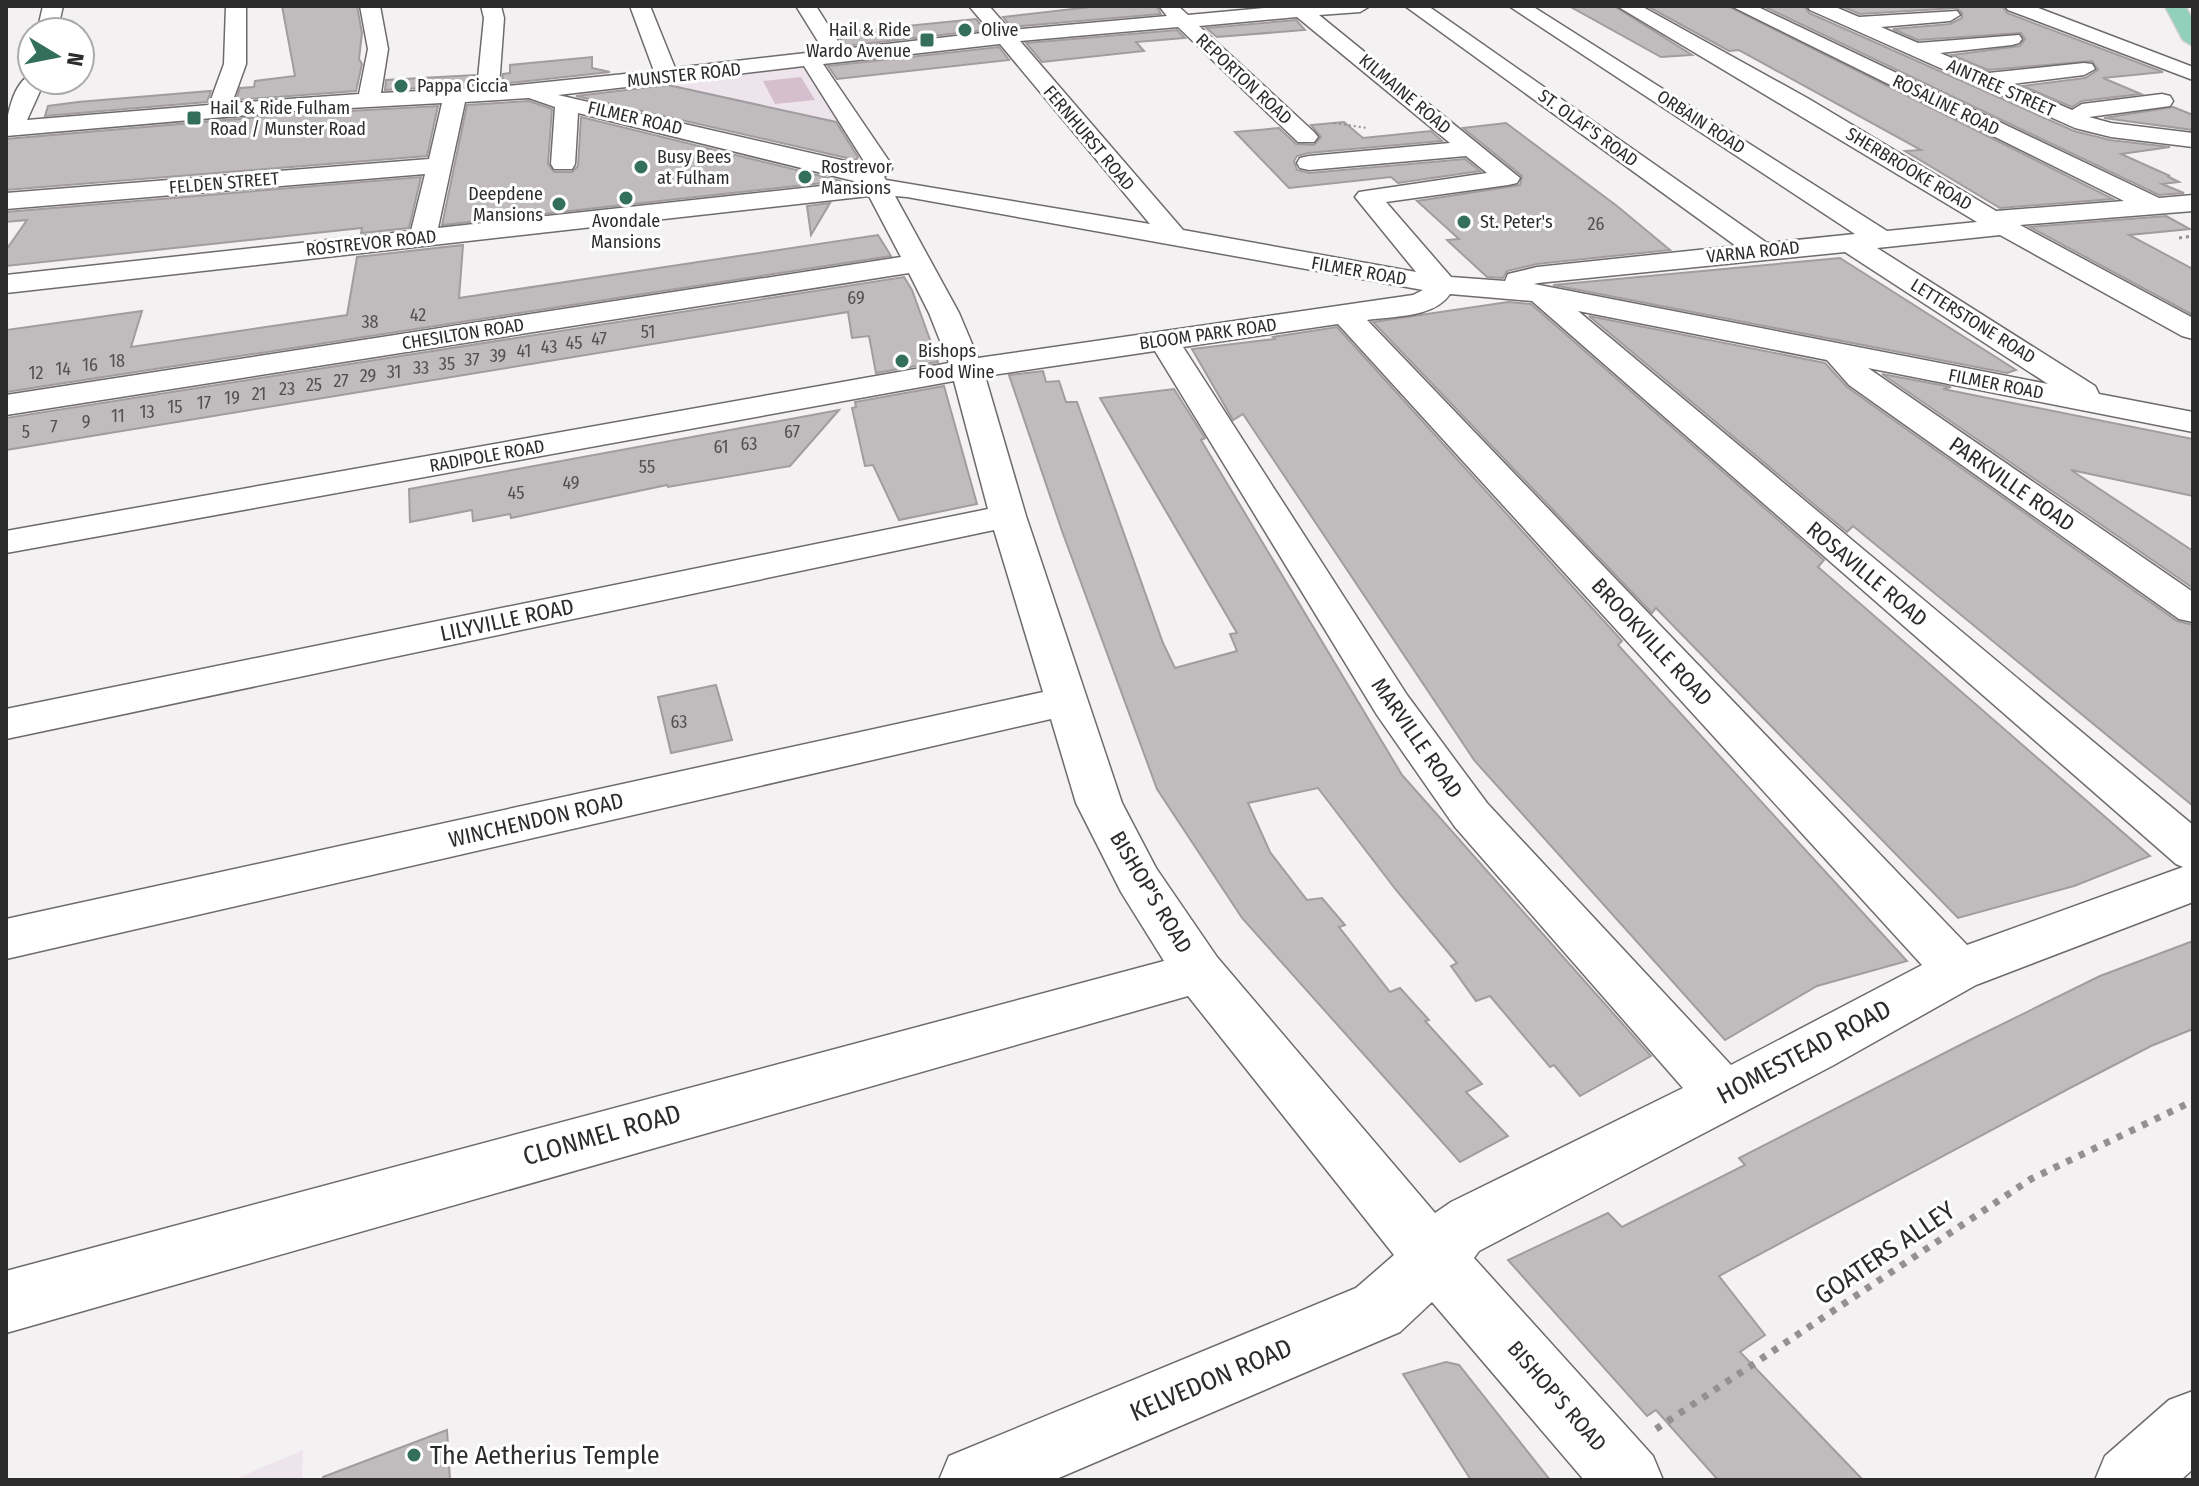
<svg xmlns="http://www.w3.org/2000/svg" width="2199" height="1486" viewBox="0 0 2199 1486" font-family="'Fira Sans Condensed',sans-serif">
	<style>
		.built { fill: #eee4eb }
		.green { fill: #d5bfce }
		.building { fill: #c0bcbe; stroke: #a09c9f; stroke-width: 2 }
		.lines { fill: none; stroke-linecap: round; stroke-linejoin: round }
		.minor-casing { stroke: #6e6a6d; stroke-width: 3 }
		.major-casing { stroke: #cdcccd; stroke-width: 3 }
		.path-far2 { stroke: #929091; stroke-width: 2; stroke-dasharray: 2 3; stroke-linecap: butt }
		.path-far1 { stroke: #929091; stroke-width: 3; stroke-dasharray: 3 4; stroke-linecap: butt }
		.path { stroke: #929091; stroke-width: 7; stroke-dasharray: 6 8; stroke-linecap: butt }
		.minor { fill: #fff; fill-rule: evenodd }
		.major { fill: #91d1bb; fill-rule: evenodd }
		.poi-dot { fill: #336f5a; stroke: #fff; stroke-width: 3 }
		.labels { text-anchor: middle; dominant-baseline: central; stroke-width: 6; stroke-linejoin: round; paint-order: stroke }
		.far-poi-label { font-size: 18px; fill: #2d2c2d; stroke: #fff; text-anchor: start }
		.far-street-label { font-size: 18px; fill: #2d2c2d; stroke: #fff }
		.number-label { font-size: 18px; fill: #525051 }
		.street-label { font-size: 22px; fill: #2d2c2d; stroke: #fff }
		.near-street-label { font-size: 26px; fill: #2d2c2d; stroke: #fff }
		.near-poi-label { font-size: 26px; fill: #2d2c2d; stroke: #fff; text-anchor: start }
	</style>
	<rect width="100%" height="100%" fill="#f4f1f3"/>
	<!-- built -->
	<g class="built">
		<polygon points="805,66 869,163 861,164 780,142 577,95 587,91"/>
		<polygon points="303,1450 302,1480 233,1480"/>
	</g>
	<!-- green -->
	<polygon class="green" points="801,77 815,100 775,104 763,81"/>
	<!-- building -->
	<g class="building">
		<polygon points="282,6 357,6 362,33 359,59 362,64 356,91 236,100 240,88 254,87 255,81 295,76"/>
		<polygon points="1099,6 1156,6 1161,14 1011,27 1003,17"/>
		<polygon points="1569,6 1614,6 1692,55 1661,57"/>
		<polygon points="1647,6 1728,6 2113,199 2000,208 1905,151 1921,150 1739,50 1729,51"/>
		<polygon points="1763,6 1804,6 1809,13 2074,131 2110,140 2170,147 2121,154 2170,176 2167,176 2179,182 2162,184 2184,193 2159,195"/>
		<polygon points="1841,6 2002,6 2007,13 2163,72 2103,78 2141,94 2082,101 2072,107 2023,86 2085,78 2098,70 2092,61 1988,70 1952,55 2020,46 2025,39 2021,33 1918,40 1893,29 1950,24 1962,18 1962,13 1957,8 1860,14"/>
		<polygon points="976,19 985,30 845,46 836,33"/>
		<polygon points="1296,20 1305,30 1217,37 1206,28"/>
		<polygon points="1177,30 1185,38 1136,42 1144,51 1042,62 1026,43"/>
		<polygon points="999,47 1009,60 837,79 828,66"/>
		<polygon points="592,57 592,68 610,72 502,84 503,74 510,73 510,65"/>
		<polygon points="475,75 474,85 385,90 386,80"/>
		<polygon points="668,85 836,122 858,157 856,160 576,96"/>
		<polygon points="211,91 207,102 45,116 48,106 78,102"/>
		<polygon points="529,101 552,109 548,164 554,172 572,172 578,166 581,117 841,181 442,225 467,105"/>
		<polygon points="438,106 427,156 6,190 6,139 295,114"/>
		<polygon points="2173,107 2193,115 2193,130 2104,118"/>
		<polygon points="1344,122 1363,138 1431,131 1442,141 1308,153 1297,156 1294,161 1297,170 1309,173 1465,159 1480,171 1398,183 1391,177 1289,188 1235,132 1279,128 1296,144 1314,145 1321,137 1311,125"/>
		<polygon points="1506,123 1617,206 1670,250 1537,264 1507,271 1503,278 1487,277 1447,240 1459,239 1417,201 1520,185 1522,176 1463,128"/>
		<polygon points="421,177 409,228 361,233 362,228 6,266 6,250 27,220 6,222 6,212"/>
		<polygon points="830,203 811,235 807,206"/>
		<polygon points="2166,216 2190,229 2129,235 2193,269 2193,315 2030,227"/>
		<polygon points="878,235 891,256 6,392 6,330 142,311 131,347 347,315 357,257 463,245 459,298"/>
		<polygon points="1840,258 2016,370 2007,373 1553,285"/>
		<polygon points="904,277 912,290 938,362 876,373 869,336 852,338 848,312 6,450 6,418"/>
		<polygon points="1508,302 1531,304 1824,560 1818,567 2150,856 2074,886 1958,918 1656,608 1652,613 1373,322"/>
		<polygon points="1589,316 1825,363 1847,387 2177,621 2193,625 2193,806 1853,526 1847,532"/>
		<polygon points="1337,327 1622,641 1618,645 1907,961 1817,986 1725,1040 1474,760 1243,414 1233,420 1192,349 1275,339 1273,337"/>
		<polygon points="1043,371 1046,382 1059,381 1066,402 1077,402 1163,643 1175,668 1237,651 1230,634 1237,633 1100,398 1174,389 1205,438 1201,440 1402,775 1651,1056 1580,1096 1554,1065 1550,1067 1490,996 1476,1001 1451,966 1457,963 1396,890 1318,788 1248,803 1270,852 1307,900 1322,898 1345,925 1339,927 1390,992 1400,988 1429,1020 1425,1021 1482,1084 1466,1092 1508,1136 1460,1162 1242,918 1157,789 1062,531 1009,375"/>
		<polygon points="1882,374 1951,387 1943,389 2193,439 2193,496 2071,470 2193,551 2193,588"/>
		<polygon points="944,386 977,504 899,520 873,465 865,466 852,408 856,407 855,402"/>
		<polygon points="839,410 790,466 668,487 667,485 511,518 510,514 473,521 472,510 410,522 409,489"/>
		<polygon points="716,685 732,740 671,753 658,697"/>
		<polygon points="2193,941 2193,1029 2151,1046 2070,1088 1719,1276 1765,1335 1740,1352 1863,1480 1718,1480 1656,1410 1647,1416 1508,1260 1608,1213 1622,1227 1745,1165 1739,1158 1968,1041 2100,976"/>
		<polygon points="1446,1362 1459,1365 1550,1480 1471,1480 1403,1374"/>
		<polygon points="447,1430 450,1480 323,1480 323,1477"/>
	</g>
	<g class="lines">
		<!-- minor casing -->
		<g class="minor-casing">
			<g id="minor">
				<polygon points="43,6 63,6 57,32 37,32"/>
				<path d="M226,6H246V64L232,103L359,94L368,49L360,6H380L388,49L381,93L477,88L484,18L481,6H501L504,18L499,87L654,71L630,6H650L675,68L824,51L796,6H816L843,49L991,32L969,6H989L1010,30L1167,16L1159,6H1178L1188,15L1285,6H1370L1360,12L1319,15L1520,178L1517,183L1508,185L1386,202L1451,277L1505,281L1508,274L1537,267L1736,246L1405,6H1428L1767,243L1855,234L1509,6H1532L1887,231L1977,222L1617,6H1641L1809,99L1996,211L2124,201L1731,6H1756L2159,198L2193,195V211L2020,225L2193,318V339L2182,336L2000,235L1877,248L2095,386L2099,394L2193,412V432L1868,368L2193,592V622L2179,619L1849,385L1827,360L1578,311L2193,825V902L1976,985L1832,1066L1479,1251L1474,1258L1653,1456L1663,1480H1584L1432,1302L1400,1332L1054,1480H939L949,1456L1356,1288L1394,1255L1188,996L6,1333V1271L1164,961L1121,892L1076,803L1051,719L6,959V919L1043,692L994,530L6,739V709L988,509L954,381L6,553V531L949,363L929,313L909,273L6,415V395L901,257L869,196L6,293V275L411,231L425,174L6,209V193L429,159L442,103L295,111L6,136C6,117 13,82 32,74V80H45L27,120L209,105L224,64ZM1297,17L1450,143L1309,156L1300,158L1297,163L1300,168L1309,170L1466,156L1487,173L1359,192L1355,197L1359,202L1416,272L1183,230L1020,41L1178,27L1298,142H1314L1318,137L1314,132L1199,26ZM1000,44L1150,224L886,180L884,177L892,169L891,164L823,64ZM804,66L867,166L558,95ZM529,98L555,107L551,164L554,169H572L575,164L578,113L858,182L438,228L465,102ZM895,196L907,197L1423,290L1413,295L978,358L959,313ZM1845,252L2048,384L1534,284L1538,283ZM1450,294L1532,301L2176,864L2183,867L1967,945L1367,320C1393,316 1434,318 1450,294ZM1338,324L1922,965L1731,1065L1487,803L1407,695L1183,347ZM1155,351L1377,715L1455,827L1683,1088L1451,1202L1435,1213L1217,957L1156,868L1122,803L1026,516L985,376Z"/>
				<polygon points="1807,6 1833,6 1859,17 1957,11 1960,15 1950,21 1881,27 1918,43 2019,35 2022,39 2019,43 2012,45 1940,53 1988,73 2084,63 2092,64 2095,69 2084,75 2012,84 2072,110 2082,104 2162,94 2170,96 2173,101 2170,106 2089,117 2111,123 2193,133 2193,147 2111,137 2075,128 1810,10"/>
				<polygon points="2005,6 2033,6 2193,67 2193,80 2008,10"/>
				<polygon points="2193,1391 2193,1469 2181,1480 2095,1480 2105,1456 2169,1400"/>
			</g>
		</g>
		<!-- major casing -->
		<g class="major-casing">
			<polygon id="major" points="2165,6 2185,6 2193,21 2193,46 2183,40"/>
		</g>
		<!-- path-far2 -->
		<polyline class="path-far2" points="1334,123 1367,128"/>
		<!-- path-far1 -->
		<polyline class="path-far1" points="2179,238 2193,236"/>
		<!-- path -->
		<polyline class="path" points="1656,1429 2031,1179 2193,1101"/>
		<!-- minor -->
		<use href="#minor" class="minor"/>
		<!-- major -->
		<use href="#major" class="major"/>
	</g>
	<!-- markers -->
	<g class="poi-dot">
		<circle cx="965" cy="30" r="8"/>
		<rect x="919" y="32" width="16" height="16" rx="4"/>
		<circle cx="401" cy="86" r="8"/>
		<rect x="186" y="110" width="16" height="16" rx="4"/>
		<circle cx="641" cy="167" r="8"/>
		<circle cx="805" cy="177" r="8"/>
		<circle cx="626" cy="198" r="8"/>
		<circle cx="559" cy="204" r="8"/>
		<circle cx="1464" cy="222" r="8"/>
		<circle cx="902" cy="361" r="8"/>
		<circle cx="414" cy="1455" r="8"/>
	</g>
	<g class="labels">
		<!-- far-poi labels -->
		<g class="far-poi-label">
			<text x="911" y="30" text-anchor="end">Hail &amp; Ride<tspan x="911" dy="21">Wardo Avenue</tspan></text>
			<text x="981" y="30">Olive</text>
			<text x="417" y="86">Pappa Ciccia</text>
			<text x="210" y="108">Hail &amp; Ride Fulham<tspan x="210" dy="21">Road / Munster Road</tspan></text>
			<text x="657" y="157">Busy Bees<tspan x="657" dy="21">at Fulham</tspan></text>
			<text x="821" y="167">Rostrevor<tspan x="821" dy="21">Mansions</tspan></text>
			<text x="543" y="194" text-anchor="end">Deepdene<tspan x="543" dy="21">Mansions</tspan></text>
			<text x="626" y="221" text-anchor="middle">Avondale<tspan x="626" dy="21">Mansions</tspan></text>
			<text x="1480" y="222">St. Peter's</text>
			<text x="918" y="351">Bishops<tspan x="918" dy="21">Food Wine</tspan></text>
		</g>
		<!-- far-street labels -->
		<g class="far-street-label">
			<text transform="translate(684 75) rotate(-6)">MUNSTER ROAD</text>
			<text transform="translate(1244 79) rotate(43)">REPORTON ROAD</text>
			<text transform="translate(2001 88) rotate(24)">AINTREE STREET</text>
			<text transform="translate(1405 94) rotate(40)">KILMAINE ROAD</text>
			<text transform="translate(1946 105) rotate(26)">ROSALINE ROAD</text>
			<text transform="translate(635 118) rotate(13)">FILMER ROAD</text>
			<text transform="translate(1701 122) rotate(33)">ORBAIN ROAD</text>
			<text transform="translate(1588 128) rotate(36)">ST. OLAF'S ROAD</text>
			<text transform="translate(1089 138) rotate(50)">FERNHURST ROAD</text>
			<text transform="translate(1909 169) rotate(31)">SHERBROOKE ROAD</text>
			<text transform="translate(224 183) rotate(-5)">FELDEN STREET</text>
			<text transform="translate(371 243) rotate(-6)">ROSTREVOR ROAD</text>
			<text transform="translate(1753 252) rotate(-6)">VARNA ROAD</text>
			<text transform="translate(1359 271) rotate(10)">FILMER ROAD</text>
			<text transform="translate(1973 321) rotate(32)">LETTERSTONE ROAD</text>
			<text transform="translate(463 334) rotate(-9)">CHESILTON ROAD</text>
			<text transform="translate(1208 334) rotate(-8)">BLOOM PARK ROAD</text>
			<text transform="translate(1996 384) rotate(11)">FILMER ROAD</text>
			<text transform="translate(487 456) rotate(-10)">RADIPOLE ROAD</text>
		</g>
		<!-- number labels -->
		<g class="number-label">
			<text x="1596" y="224">26</text>
			<text x="856" y="298">69</text>
			<text x="418" y="315">42</text>
			<text x="370" y="322">38</text>
			<text x="648" y="332">51</text>
			<text x="599" y="339">47</text>
			<text x="574" y="343">45</text>
			<text x="549" y="347">43</text>
			<text x="524" y="351">41</text>
			<text x="498" y="356">39</text>
			<text x="472" y="360">37</text>
			<text x="117" y="361">18</text>
			<text x="447" y="364">35</text>
			<text x="90" y="365">16</text>
			<text x="421" y="368">33</text>
			<text x="63" y="369">14</text>
			<text x="394" y="372">31</text>
			<text x="36" y="373">12</text>
			<text x="368" y="376">29</text>
			<text x="341" y="381">27</text>
			<text x="314" y="385">25</text>
			<text x="287" y="389">23</text>
			<text x="259" y="394">21</text>
			<text x="232" y="398">19</text>
			<text x="204" y="403">17</text>
			<text x="175" y="407">15</text>
			<text x="147" y="412">13</text>
			<text x="118" y="416">11</text>
			<text x="86" y="422">9</text>
			<text x="54" y="427">7</text>
			<text x="26" y="432">5</text>
			<text x="792" y="432">67</text>
			<text x="749" y="444">63</text>
			<text x="721" y="447">61</text>
			<text x="647" y="467">55</text>
			<text x="571" y="483">49</text>
			<text x="516" y="493">45</text>
			<text x="679" y="722">63</text>
		</g>
		<!-- street labels -->
		<g class="street-label">
			<text transform="translate(2012 484) rotate(35)">PARKVILLE ROAD</text>
			<text transform="translate(1867 574) rotate(40)">ROSAVILLE ROAD</text>
			<text transform="translate(507 620) rotate(-12)">LILYVILLE ROAD</text>
			<text transform="translate(1652 642) rotate(47)">BROOKVILLE ROAD</text>
			<text transform="translate(1417 738) rotate(55)">MARVILLE ROAD</text>
			<text transform="translate(536 820) rotate(-13)">WINCHENDON ROAD</text>
			<text transform="translate(1151 892) rotate(59)">BISHOP'S ROAD</text>
			<text transform="translate(1557 1396) rotate(49)">BISHOP'S ROAD</text>
		</g>
		<!-- near-street labels -->
		<g class="near-street-label">
			<text transform="translate(1804 1052) rotate(-28)">HOMESTEAD ROAD</text>
			<text transform="translate(602 1135) rotate(-16)">CLONMEL ROAD</text>
			<text transform="translate(1885 1253) rotate(-34)">GOATERS ALLEY</text>
			<text transform="translate(1211 1380) rotate(-23)">KELVEDON ROAD</text>
		</g>
		<!-- near-poi labels -->
		<g class="near-poi-label">
			<text x="430" y="1455">The Aetherius Temple</text>
		</g>
	</g>
	<!-- border -->
	<rect width="2199" height="1486" fill="none" stroke="#2d2c2d" stroke-width="16"/>
	<!-- north arrow -->
	<g transform="translate(56 56) rotate(100)"><circle r="38" fill="#ffffff" stroke="#ababab" stroke-width="2"/>
	<path d="M0-6L14 30L0 20L-14 30Z" fill="#336f5a"/>
	<text y="-12" font-size="22" font-weight="bold" text-anchor="middle" fill="#2d2c2d">N</text>
	</g>
</svg>
